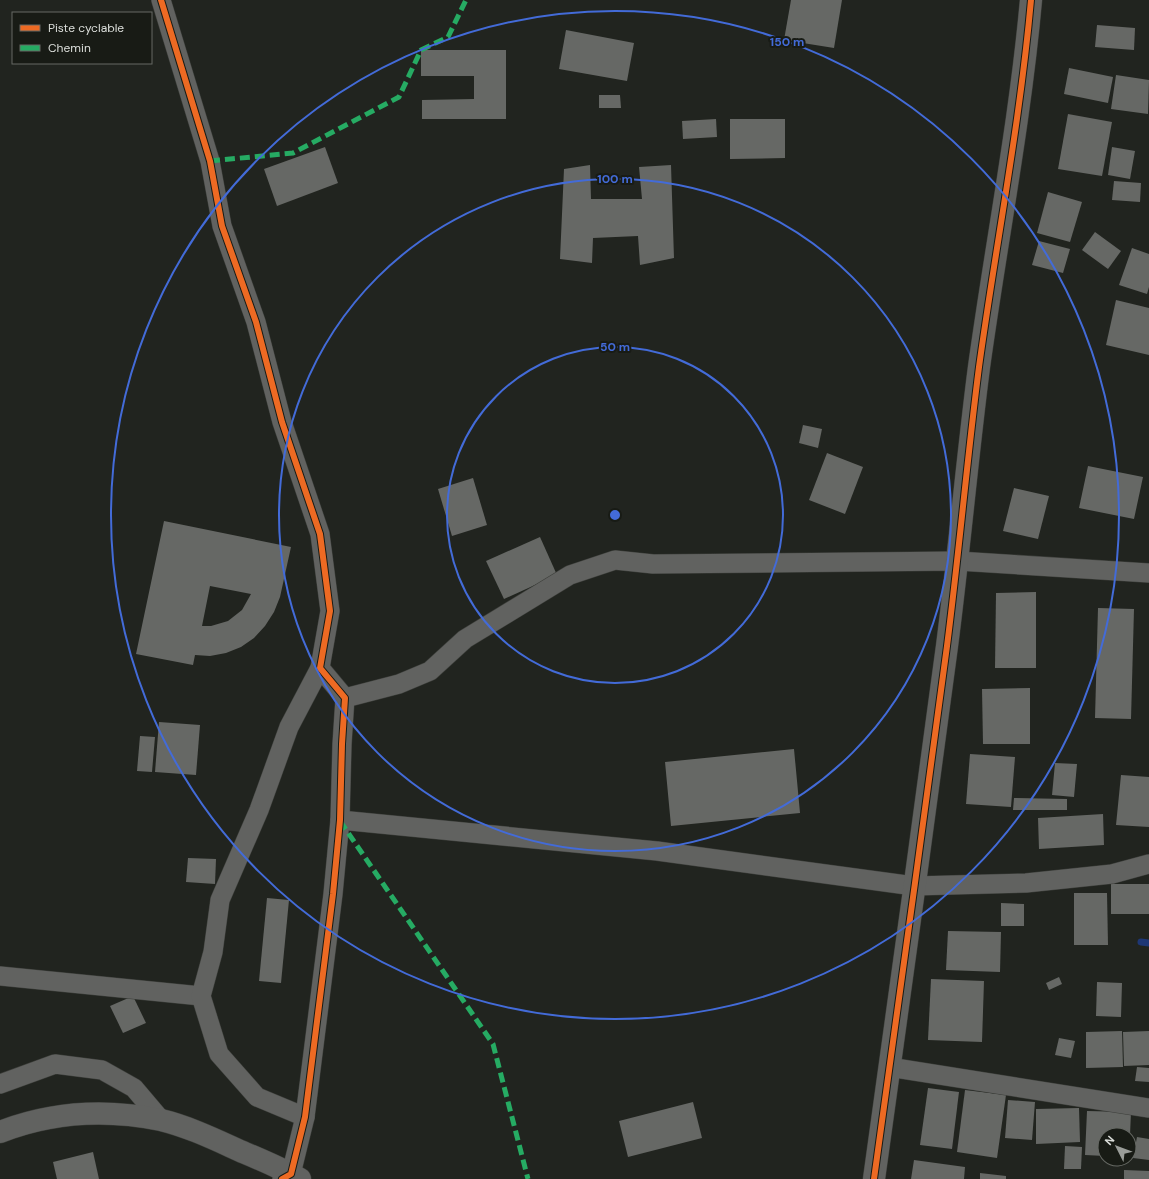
<svg xmlns="http://www.w3.org/2000/svg" width="1149" height="1179" viewBox="0 0 1149 1179" font-family="'DM Sans',sans-serif">
	<style>
		.lines { fill: none; stroke-linecap: round; stroke-linejoin: round }
		.stream { stroke: #1e3775; stroke-width: 7 }
		.building { fill: #666865; fill-rule: evenodd }
		.minor-casing { stroke: #3d3f3b; stroke-width: 20 }
		.tertiary-casing { stroke: #3d3f3b; stroke-width: 23 }
		.minor { stroke: #616260; stroke-width: 19 }
		.tertiary { stroke: #616260; stroke-width: 22 }
		.quiet { stroke: #26ab63; stroke-width: 5; stroke-dasharray: 10 5; stroke-linecap: butt }
		.cycleway-casing { stroke: #181b15; stroke-width: 8 }
		.cycleway { stroke: #ed6a23; stroke-width: 6 }
		.ring { fill: none; stroke: #436bd8; stroke-width: 2 }
		.centre { fill: #436bd8; stroke: #181b15; stroke-width: 2 }
		.ring-label { font-size: 12px; text-anchor: middle; font-weight: bold; fill: #436bd8; stroke: #181b15; stroke-width: 4; stroke-linejoin: round; paint-order: stroke }
	</style>
	<rect width="100%" height="100%" fill="#21241f"/>
	<g class="lines">
		<!-- stream -->
		<polyline class="stream" points="1141,942 1149,943"/>
	</g>
	<!-- building -->
	<g class="building">
		<polygon points="791,0 842,0 834,48 784,40"/>
		<polygon points="1097,25 1135,28 1134,50 1095,47"/>
		<polygon points="566,30 634,43 627,81 559,69"/>
		<polygon points="421,50 506,50 506,119 422,119 422,100 474,99 474,76 421,76"/>
		<polygon points="1069,68 1113,77 1108,103 1064,94"/>
		<polygon points="1116,75 1149,80 1148,114 1111,109"/>
		<polygon points="599,95 620,95 621,108 599,108"/>
		<polygon points="1068,114 1112,122 1102,176 1058,169"/>
		<polygon points="716,119 717,137 683,139 682,121"/>
		<polygon points="730,119 785,119 785,158 730,159"/>
		<polygon points="325,147 338,183 277,206 264,169"/>
		<polygon points="1112,147 1135,151 1130,179 1108,175"/>
		<polygon points="590,165 591,199 642,199 639,167 671,165 674,258 640,265 638,236 593,238 592,263 560,259 564,169"/>
		<polygon points="1114,181 1141,183 1140,202 1112,200"/>
		<polygon points="1048,192 1082,202 1070,242 1037,233"/>
		<polygon points="1095,232 1121,251 1108,269 1082,250"/>
		<polygon points="1039,241 1070,249 1063,273 1032,265"/>
		<polygon points="1132,248 1149,254 1149,287 1147,294 1119,285"/>
		<polygon points="1116,300 1149,308 1149,355 1106,345"/>
		<polygon points="803,425 822,429 818,448 799,443"/>
		<polygon points="827,453 863,467 845,514 809,500"/>
		<polygon points="1088,466 1143,477 1134,519 1079,508"/>
		<polygon points="473,478 487,525 452,536 438,489"/>
		<polygon points="1014,488 1049,496 1038,539 1003,531"/>
		<path d="M164,521L291,547L280,597L274,612L265,626L254,638L241,647L226,653L210,656L195,655L193,665L136,654ZM210,586L251,594L242,610L228,621L211,626H202Z"/>
		<polygon points="540,537 557,575 504,599 486,561"/>
		<polygon points="1036,592 1036,668 995,668 996,593"/>
		<polygon points="1098,608 1134,609 1131,719 1095,718"/>
		<polygon points="1030,688 1030,744 983,744 982,689"/>
		<polygon points="159,722 200,725 196,775 155,772"/>
		<polygon points="140,736 155,737 152,772 137,771"/>
		<polygon points="794,749 800,813 671,826 665,762"/>
		<polygon points="970,754 1015,757 1011,807 966,804"/>
		<polygon points="1055,763 1077,764 1074,797 1052,795"/>
		<polygon points="1121,775 1149,777 1149,827 1116,825"/>
		<polygon points="1014,798 1067,799 1067,810 1013,810"/>
		<polygon points="1103,814 1104,845 1039,849 1038,818"/>
		<polygon points="188,858 216,859 215,884 186,882"/>
		<rect x="1111" y="884" width="38" height="30"/>
		<polygon points="1074,893 1107,893 1108,945 1074,945"/>
		<polygon points="267,898 289,900 281,983 259,981"/>
		<polygon points="1001,903 1024,904 1024,926 1001,926"/>
		<polygon points="948,931 1001,932 1000,972 946,970"/>
		<polygon points="1059,977 1062,984 1049,990 1046,983"/>
		<polygon points="931,979 984,981 982,1042 928,1040"/>
		<polygon points="1097,982 1122,983 1121,1017 1096,1016"/>
		<polygon points="133,996 146,1023 123,1033 110,1006"/>
		<polygon points="1122,1031 1123,1067 1086,1068 1086,1032"/>
		<polygon points="1149,1031 1149,1065 1124,1066 1123,1032"/>
		<polygon points="1059,1038 1075,1041 1071,1058 1055,1055"/>
		<polygon points="1137,1067 1149,1068 1149,1082 1135,1081"/>
		<polygon points="928,1088 959,1092 952,1149 920,1145"/>
		<polygon points="965,1090 1006,1095 997,1158 957,1152"/>
		<polygon points="1008,1100 1035,1102 1032,1140 1005,1138"/>
		<polygon points="693,1102 702,1138 628,1157 619,1121"/>
		<polygon points="1079,1108 1080,1142 1036,1144 1036,1109"/>
		<polygon points="1087,1111 1131,1112 1130,1135 1105,1135 1105,1156 1085,1155"/>
		<polygon points="1137,1137 1149,1139 1149,1160 1133,1158"/>
		<polygon points="1065,1146 1082,1147 1081,1169 1064,1169"/>
		<polygon points="93,1152 99,1179 57,1179 53,1162"/>
		<polygon points="914,1160 965,1167 964,1179 911,1179"/>
		<polygon points="1124,1170 1149,1171 1149,1179 1124,1179"/>
		<polygon points="980,1173 1006,1176 1006,1179 980,1179"/>
	</g>
	<g class="lines">
		<!-- minor casing -->
		<g class="minor-casing">
			<g id="minor">
				<polyline points="161,0 210,161 222,226 256,322 282,422 320,534 330,611 320,668 345,698 342,744 340,820 333,894 305,1117 291,1174 282,1179"/>
				<polyline points="345,698 399,684 430,671 465,639 570,575 615,560 653,564 958,561 1149,573"/>
				<polyline points="340,820 657,851 914,886 1026,883 1112,874 1149,864"/>
				<polyline points="0,976 201,996"/>
				<polyline points="889,1067 1149,1108"/>
				<polyline points="0,1084 55,1064 102,1070 134,1088 162,1121"/>
				<polyline points="305,1117 257,1097 219,1054 201,996 213,952 220,900 259,810 289,727 320,668"/>
			</g>
		</g>
		<!-- tertiary casing -->
		<g class="tertiary-casing">
			<g id="tertiary">
				<path d="M0,1132C51,1112 107,1109 161,1120C190,1127 218,1141 245,1153C264,1161 283,1169 300,1179"/>
				<path d="M874,1179C898,1001 924,824 947,646C959,553 967,460 979,367C996,244 1020,123 1031,0"/>
			</g>
		</g>
		<!-- minor -->
		<use href="#minor" class="minor"/>
		<!-- tertiary -->
		<use href="#tertiary" class="tertiary"/>
		<!-- quiet -->
		<g class="quiet">
			<polyline points="210,161 293,153 399,97 421,50 448,37 466,0"/>
			<polyline points="340,821 493,1044 528,1179"/>
		</g>
		<!-- cycleway casing -->
		<g class="cycleway-casing">
			<g id="cycleway">
				<polyline points="161,0 210,161 222,226 256,322 282,422 320,534 330,611 320,668 345,698 342,744 340,820 333,894 305,1117 291,1174 282,1179"/>
				<path d="M874,1179C898,1001 924,824 947,646C959,553 967,460 979,367C996,244 1020,123 1031,0"/>
			</g>
		</g>
		<!-- cycleway -->
		<use href="#cycleway" class="cycleway"/>
	</g>
	<!-- distance rings -->
	<g class="ring">
		<circle cx="615" cy="515" r="168"/>
		<circle cx="615" cy="515" r="336"/>
		<circle cx="615" cy="515" r="504"/>
	</g>
	<circle cx="615" cy="515" r="6" class="centre"/>
	<g class="ring-label">
		<text x="787" y="46">150 m</text>
		<text x="615" y="183">100 m</text>
		<text x="615" y="351">50 m</text>
	</g>
	<!-- legend -->
	<rect x="12" y="12" width="140" height="52" fill="#181b15" stroke="#666964"/>
	<rect x="20" y="25" width="20" height="6" fill="#ed6a23" stroke="#666964"/>
	<text x="48" y="32" font-size="12" fill="#dbdeda">Piste cyclable</text>
	<rect x="20" y="45" width="20" height="6" fill="#26ab63" stroke="#666964"/>
	<text x="48" y="52" font-size="12" fill="#dbdeda">Chemin</text>
	<!-- north arrow -->
	<g transform="translate(1117 1147) rotate(312)"><circle r="19" fill="#181b15" stroke="#666964"/>
	<path d="M0-3L7 15L0 10L-7 15Z" fill="#9a9d99"/>
	<text y="-6" font-size="11" font-weight="bold" text-anchor="middle" fill="#dbdeda">N</text>
	</g>
</svg>
